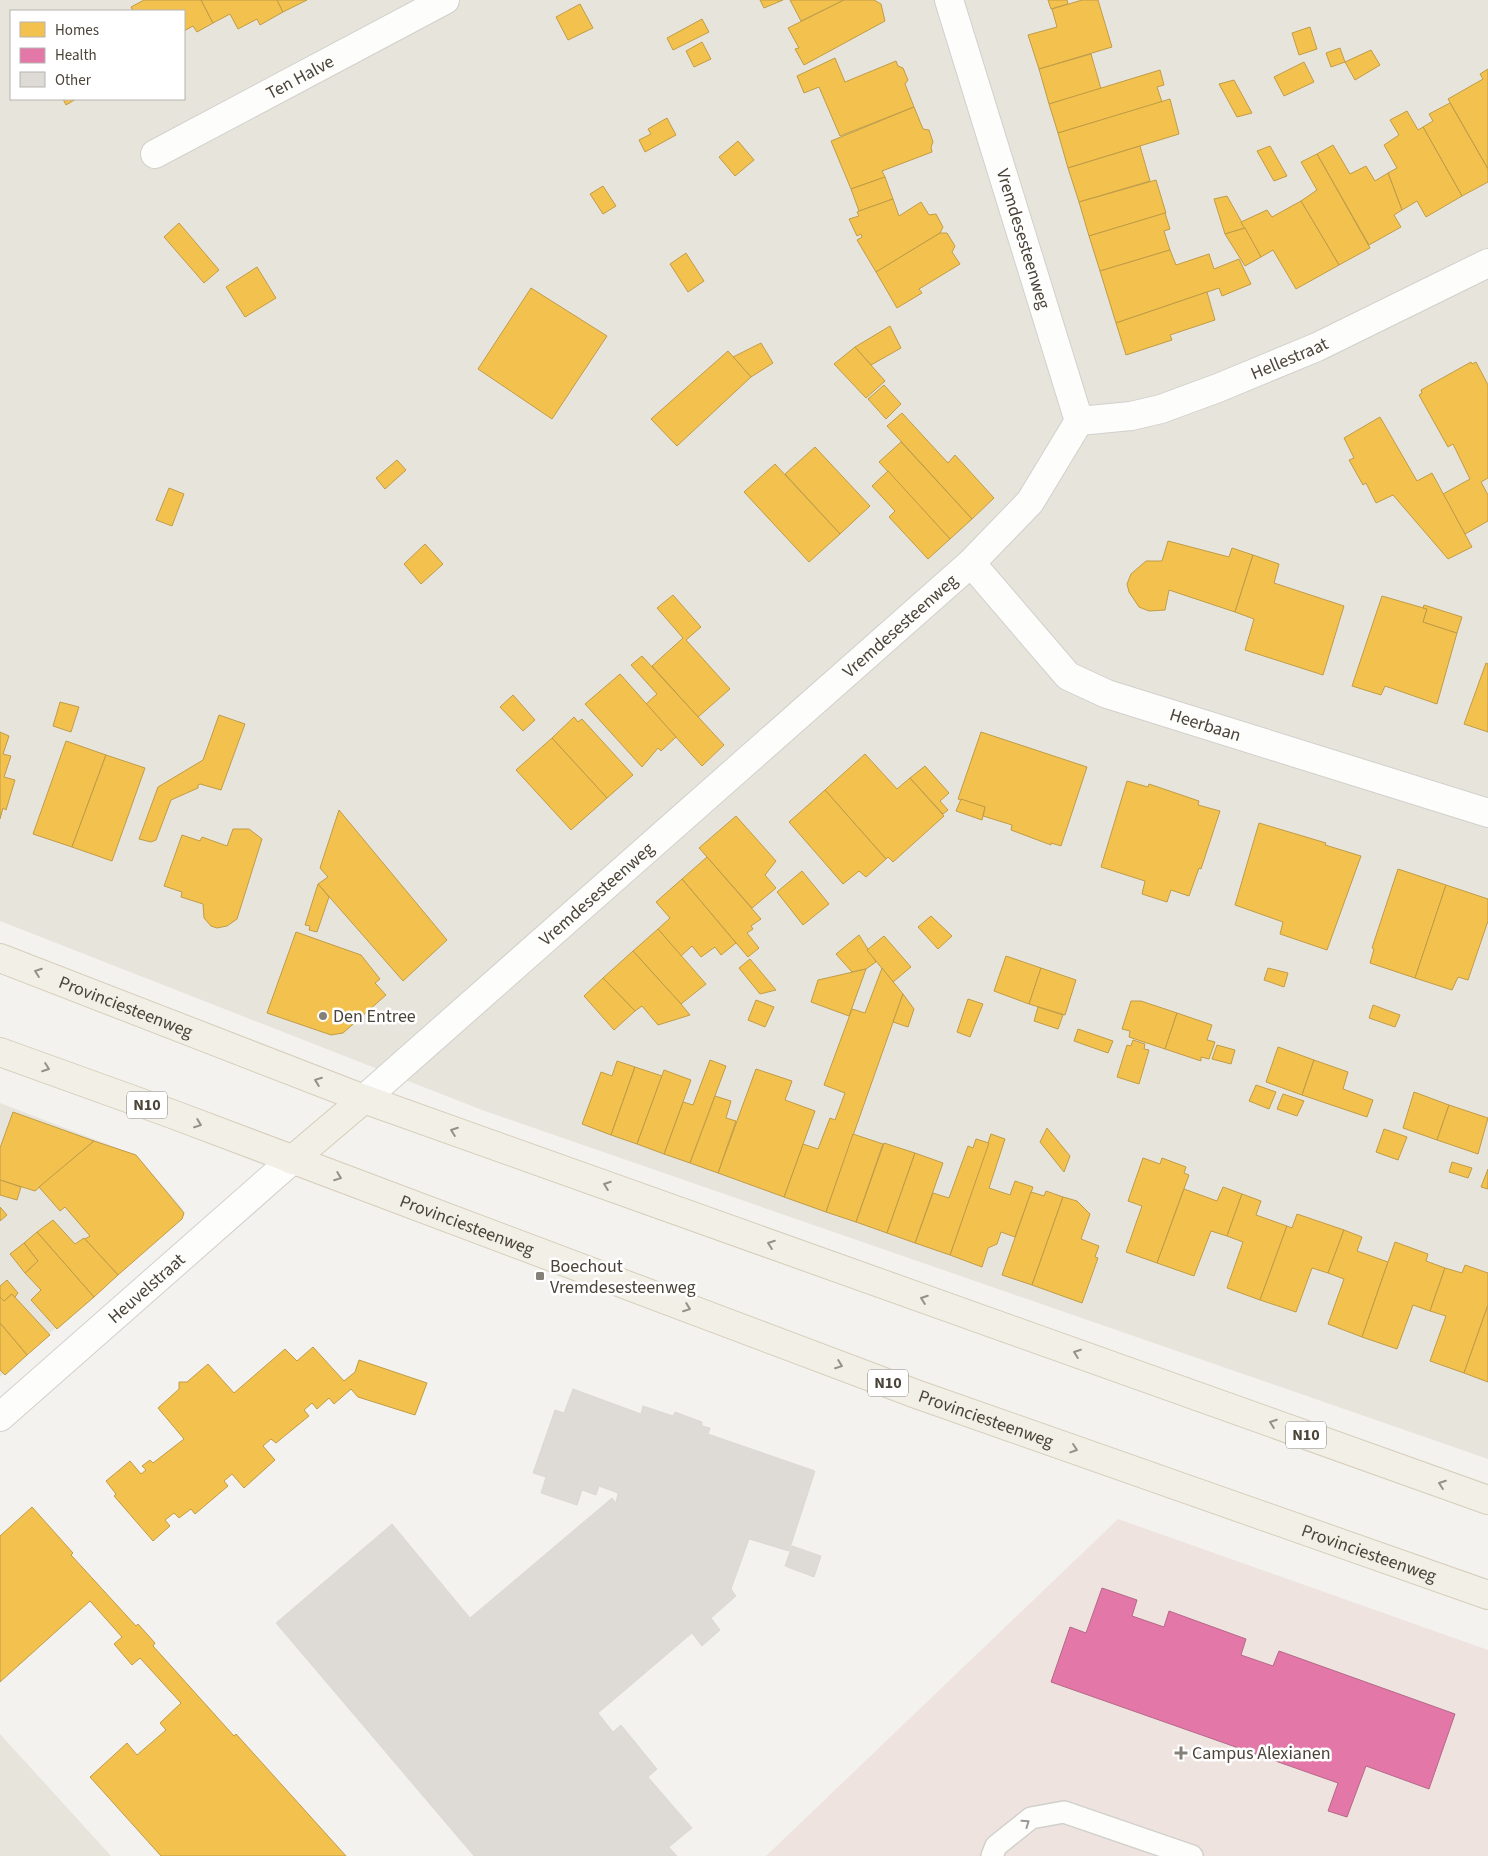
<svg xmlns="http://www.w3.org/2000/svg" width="1488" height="1856" viewBox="0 0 1488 1856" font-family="'Source Sans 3',sans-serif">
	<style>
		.residential { fill: #e7e4dc; fill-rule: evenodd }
		.medical { fill: #eee3df }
		.homes { fill: #f2c14e; stroke: #c09c48 }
		.health { fill: #e377a8; stroke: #b56887 }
		.building { fill: #dedbd6; stroke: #dcd9d4 }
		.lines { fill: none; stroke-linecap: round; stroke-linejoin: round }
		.lane-casing { stroke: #d2d0cb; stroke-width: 24 }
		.street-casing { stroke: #d2d0cb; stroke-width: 30 }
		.primary-casing { stroke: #d6cebb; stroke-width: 30 }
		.lane { stroke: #fdfdfc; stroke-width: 21 }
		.street { stroke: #fdfdfc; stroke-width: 28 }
		.primary { stroke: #f2efe6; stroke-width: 28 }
		.oneway { stroke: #969187 }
		.oneway2 { stroke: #9b9791 }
		.poi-dot { fill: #868178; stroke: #fff; stroke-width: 2 }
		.labels { text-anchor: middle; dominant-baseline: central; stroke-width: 5; stroke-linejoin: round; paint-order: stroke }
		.shield { fill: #fff; stroke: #817c74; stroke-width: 1 }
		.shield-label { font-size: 16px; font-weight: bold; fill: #4b4439 }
		.street-label { font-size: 18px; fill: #4b4439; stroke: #fff }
		.poi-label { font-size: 18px; fill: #4b4439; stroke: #fff; text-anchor: start }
	</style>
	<rect width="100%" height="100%" fill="#f4f2ee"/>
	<!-- residential -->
	<g class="residential">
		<path d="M0,0H1488V1459L482,1110L0,921ZM11,11H184V99H11Z"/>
		<polygon points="0,1103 136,1155 183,1209 184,1215 0,1377"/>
		<polygon points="0,1734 111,1856 0,1856"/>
	</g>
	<!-- medical -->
	<polygon class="medical" points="1118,1519 1488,1650 1488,1856 766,1856"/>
	<!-- homes -->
	<g class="homes">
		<polygon points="144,0 201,0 213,23 197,32 193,26 184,31 184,11 133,11 131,7"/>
		<polygon points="201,0 277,0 283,12 260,25 257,19 238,29 230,14 213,23"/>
		<polygon points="277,0 307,0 283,12"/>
		<polygon points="760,0 783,0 764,8"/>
		<polygon points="790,0 844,0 801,21"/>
		<polygon points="844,0 874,0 881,4 885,21 804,65 795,49 799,48 788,28"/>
		<polygon points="1048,0 1067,0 1068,4 1051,9"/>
		<polygon points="1082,0 1098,0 1112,47 1039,69 1028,35 1057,27 1052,9"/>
		<polygon points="580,4 593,28 568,40 556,17"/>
		<polygon points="702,19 709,32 673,50 667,38"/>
		<polygon points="1310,27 1317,49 1299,55 1292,33"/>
		<polygon points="702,42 711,59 694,67 686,51"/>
		<polygon points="1340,48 1345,62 1331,67 1326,53"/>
		<polygon points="1371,50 1380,65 1355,80 1345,62"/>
		<polygon points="1091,54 1101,89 1049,104 1039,69"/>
		<polygon points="835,58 845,82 896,61 898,66 903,68 908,80 905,84 914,107 840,136 819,87 804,93 797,76"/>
		<polygon points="1304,62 1314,82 1284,96 1274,77"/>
		<polygon points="1488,69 1488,169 1448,99 1483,79 1480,74"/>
		<polygon points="1160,70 1164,85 1157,87 1162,102 1058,133 1049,104"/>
		<polygon points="1234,80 1252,113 1237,117 1219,84"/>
		<polygon points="63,99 76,99 66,105"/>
		<polygon points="1170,99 1179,134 1068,168 1058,133"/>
		<polygon points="1450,103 1488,169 1488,182 1462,196 1423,127 1433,121 1429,114"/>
		<polygon points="914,107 923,129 929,130 933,142 931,147 932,152 882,171 885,177 851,189 831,141"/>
		<polygon points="1407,111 1418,130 1423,127 1462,196 1426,217 1417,201 1402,210 1388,173 1397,168 1384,145 1399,135 1390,120"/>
		<polygon points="667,118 676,135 645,152 639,140 651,134 648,129"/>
		<polygon points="738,141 754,160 735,176 719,157"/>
		<polygon points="1333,145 1350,174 1366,166 1375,181 1388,173 1402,210 1394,215 1401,227 1369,245 1317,154"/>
		<polygon points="1140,146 1150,181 1079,202 1068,168"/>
		<polygon points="1270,146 1287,176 1274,181 1257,151"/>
		<polygon points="1317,154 1370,248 1339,265 1301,201 1317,190 1301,162"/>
		<polygon points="885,177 893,199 859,211 851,189"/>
		<polygon points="1156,180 1166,213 1089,236 1079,202"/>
		<polygon points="603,186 616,206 603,214 590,194"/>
		<polygon points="1227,196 1245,228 1225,234 1214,199"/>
		<polygon points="893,199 899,216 921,202 929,215 936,214 943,227 940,233 876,272 857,240 862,237 861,234 857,236 849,219 859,216 857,212 859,211"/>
		<polygon points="1301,201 1339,265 1296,289 1273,250 1261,257 1241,222 1267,210 1272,217"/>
		<polygon points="1165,213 1170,229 1164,231 1170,250 1100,271 1089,236"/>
		<polygon points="179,223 219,270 204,283 164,237"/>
		<polygon points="1245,228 1261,257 1245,266 1225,234"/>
		<polygon points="940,233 947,233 955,246 952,252 960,264 919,289 922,293 897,308 876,272"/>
		<polygon points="1170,250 1176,265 1209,254 1214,269 1239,259 1251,284 1222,296 1219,288 1116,323 1100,271"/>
		<polygon points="686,253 704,281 688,292 670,264"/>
		<polygon points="257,267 276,298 245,317 226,287"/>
		<polygon points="531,288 607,336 552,419 478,369"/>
		<polygon points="1207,292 1215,320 1170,335 1172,340 1126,355 1116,323"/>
		<polygon points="890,326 901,348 871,365 855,347"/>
		<polygon points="761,343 773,363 751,377 733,357"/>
		<polygon points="855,347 885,381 866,398 834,364"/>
		<polygon points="728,351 751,377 677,446 651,419"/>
		<polygon points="1471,362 1472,364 1476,362 1488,385 1488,478 1481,482 1488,495 1488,521 1465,534 1443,494 1470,479 1453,444 1448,447 1419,395 1422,393 1421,390"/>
		<polygon points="884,385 901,404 886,419 868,399"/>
		<polygon points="902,413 948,463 955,455 994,498 972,519 887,426"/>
		<polygon points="1380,417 1417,481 1432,473 1472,547 1448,559 1393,495 1376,503 1366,483 1363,485 1349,460 1354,458 1344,438"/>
		<polygon points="901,442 972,519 950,539 879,462"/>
		<polygon points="815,447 870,506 840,534 785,474"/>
		<polygon points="397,460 406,470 385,489 376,478"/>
		<polygon points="775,464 840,534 809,562 744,492"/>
		<polygon points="888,471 950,539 928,559 889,517 895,511 872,486"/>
		<polygon points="169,488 184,494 172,526 156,520"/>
		<polygon points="1168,541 1229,557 1232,548 1253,555 1235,612 1169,590 1165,610 1149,611 1139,607 1129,592 1127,584 1131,574 1146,561 1162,561"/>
		<polygon points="425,544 443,564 421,584 404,564"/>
		<polygon points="1253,555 1279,564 1274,583 1344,606 1323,675 1245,650 1254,619 1235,612"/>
		<polygon points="673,595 701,627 686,640 730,689 698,717 652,666 683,638 657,608"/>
		<polygon points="1382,596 1427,609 1423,622 1457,633 1437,704 1385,686 1381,695 1352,686"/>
		<polygon points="1424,605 1462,617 1457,633 1423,622 1427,609 1423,608"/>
		<polygon points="642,656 724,745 702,766 646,704 657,694 631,665"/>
		<polygon points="1486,663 1488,664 1488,732 1464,724"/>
		<polygon points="620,674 676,737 661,751 658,748 642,767 585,704"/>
		<polygon points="513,695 535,720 523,731 500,707"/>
		<polygon points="60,702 79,707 71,732 53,726"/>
		<polygon points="219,715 245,724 221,790 200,784 198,785 198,788 171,800 156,840 151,842 139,839 158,787 203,760"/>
		<polygon points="574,717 578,722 582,719 633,775 607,798 552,738"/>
		<polygon points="0,732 9,736 3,754 11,756 4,777 15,780 6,810 3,808 0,819"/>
		<polygon points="981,732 1087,767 1061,846 1051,843 1051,845 1011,830 1012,825 983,816 985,807 958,799"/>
		<polygon points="552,738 607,798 571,830 516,770"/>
		<polygon points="66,741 106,755 72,847 33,834"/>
		<polygon points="865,754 897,789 910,778 944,816 893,862 888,857 886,859 825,790"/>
		<polygon points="106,755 145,768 112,861 72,847"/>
		<polygon points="925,766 949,793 940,801 948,810 943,814 910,778"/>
		<polygon points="1127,781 1148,787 1149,784 1199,801 1198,805 1220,811 1201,869 1199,868 1189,896 1171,890 1167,902 1142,894 1145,881 1101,867"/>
		<polygon points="825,790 886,859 866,877 859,871 843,884 789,822"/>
		<polygon points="961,799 985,807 982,820 956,811"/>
		<polygon points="339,810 447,940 403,981 318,884 328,877 320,868"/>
		<polygon points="736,816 776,861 765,875 776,888 752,908 699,848"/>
		<polygon points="1259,823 1326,843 1325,845 1361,856 1327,950 1280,934 1283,922 1235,905"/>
		<polygon points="233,829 249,829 262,839 237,919 227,926 217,928 211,926 204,918 203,904 181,897 182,892 164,886 182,835 200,841 202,837 227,846"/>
		<polygon points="707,857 761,919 751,926 753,929 747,933 759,948 748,957 682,879"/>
		<polygon points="1398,869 1446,885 1415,978 1370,963 1374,949 1372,948"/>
		<polygon points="802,871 829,904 803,925 777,892"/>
		<polygon points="682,879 736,943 721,955 715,947 701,957 692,946 681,956 658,929 670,918 656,902"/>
		<polygon points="318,884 329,897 317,932 309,930 310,926 305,925"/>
		<polygon points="1446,885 1488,899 1488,921 1468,980 1458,977 1452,990 1415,978"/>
		<polygon points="931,916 952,936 938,949 918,927"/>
		<polygon points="658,929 706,984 681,1004 633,951"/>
		<polygon points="296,932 361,955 380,979 375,983 386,995 343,1033 331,1035 267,1013"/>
		<polygon points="859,935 876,962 866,969 852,972 836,954"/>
		<polygon points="884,936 911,967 893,982 867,950"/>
		<polygon points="633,951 681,1004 690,1015 658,1025 642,1006 635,1011 603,978"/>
		<polygon points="1006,956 1041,968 1029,1004 994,991"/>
		<polygon points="750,959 776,990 760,994 739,968"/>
		<polygon points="882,968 903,994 826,1212 784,1197 803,1144 818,1149 830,1118 835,1120 845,1093 824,1085 852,1009 865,1013"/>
		<polygon points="1041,968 1076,980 1065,1015 1029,1004"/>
		<polygon points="1268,968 1288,973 1284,987 1264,980"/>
		<polygon points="866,969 849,1016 811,1002 818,980"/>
		<polygon points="603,978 635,1011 614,1030 584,996"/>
		<polygon points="903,994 914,1009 908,1027 893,1022"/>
		<polygon points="968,999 983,1004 970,1037 957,1032"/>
		<polygon points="756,1000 774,1007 765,1027 748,1020"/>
		<polygon points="1131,1001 1141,1001 1177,1013 1165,1049 1129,1037 1130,1031 1122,1029"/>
		<polygon points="1373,1005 1400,1015 1395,1027 1369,1018"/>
		<polygon points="1038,1007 1063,1015 1058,1029 1034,1021"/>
		<polygon points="1177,1013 1212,1025 1207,1040 1215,1042 1209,1059 1201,1057 1201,1061 1165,1049"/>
		<polygon points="1078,1029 1113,1041 1108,1053 1074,1041"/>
		<polygon points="1133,1040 1145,1044 1144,1049 1149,1050 1139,1084 1117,1077 1127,1045 1131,1046"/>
		<polygon points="1217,1045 1235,1050 1231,1064 1212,1059"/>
		<polygon points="1278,1047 1314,1060 1302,1095 1266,1082"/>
		<polygon points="710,1060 726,1066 690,1163 664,1154 683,1102 693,1105"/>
		<polygon points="1314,1060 1348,1072 1343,1089 1373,1100 1367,1117 1302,1095"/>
		<polygon points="617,1061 635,1067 611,1135 582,1124 601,1072 612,1076"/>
		<polygon points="635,1067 662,1076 637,1144 611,1135"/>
		<polygon points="756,1069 792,1081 785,1100 815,1111 784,1197 718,1173"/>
		<polygon points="664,1070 691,1080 664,1154 637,1144"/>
		<polygon points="1256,1085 1276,1092 1269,1109 1249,1101"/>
		<polygon points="1414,1092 1449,1105 1437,1140 1403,1128"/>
		<polygon points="1283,1094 1304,1101 1297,1116 1277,1109"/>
		<polygon points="715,1096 731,1101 726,1118 736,1121 718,1173 690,1163"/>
		<polygon points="1449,1105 1488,1118 1478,1154 1437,1140"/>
		<polygon points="13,1112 94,1141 35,1191 0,1180 0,1148"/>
		<polygon points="1047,1128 1070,1156 1064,1172 1040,1142"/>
		<polygon points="1384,1129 1407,1137 1398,1160 1376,1152"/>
		<polygon points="853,1134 883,1144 856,1222 826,1212"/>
		<polygon points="991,1134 1005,1139 989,1188 1010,1195 1015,1181 1033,1187 1015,1237 1001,1232 997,1244 988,1248 982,1267 950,1255"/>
		<polygon points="976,1139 989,1143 950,1255 915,1243 933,1193 949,1198 968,1146 973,1148"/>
		<polygon points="94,1141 136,1155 184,1213 182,1219 118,1275 85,1239 90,1236 65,1207 60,1211 39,1187"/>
		<polygon points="884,1143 915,1153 887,1233 856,1222"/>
		<polygon points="915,1153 943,1163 915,1243 887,1233"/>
		<polygon points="1143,1158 1160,1164 1162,1158 1186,1167 1184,1173 1189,1175 1157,1263 1126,1252 1142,1206 1128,1201"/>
		<polygon points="1452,1162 1472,1168 1468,1178 1449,1172"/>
		<polygon points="1488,1169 1488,1189 1481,1187"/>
		<polygon points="0,1180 21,1187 17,1200 0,1195"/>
		<polygon points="1223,1187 1242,1194 1227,1236 1211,1231 1194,1276 1157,1263 1184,1189 1217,1201"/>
		<polygon points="1046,1191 1063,1197 1032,1285 1002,1275 1031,1192 1044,1196"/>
		<polygon points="1242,1194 1261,1201 1256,1215 1287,1226 1260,1300 1227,1288 1243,1242 1227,1236"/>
		<polygon points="1063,1197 1077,1201 1090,1214 1081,1239 1099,1246 1095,1257 1098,1258 1082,1303 1032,1285"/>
		<polygon points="0,1207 7,1215 0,1221"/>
		<polygon points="1297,1214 1344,1230 1328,1273 1312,1268 1296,1312 1260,1300 1287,1226 1292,1228"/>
		<polygon points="53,1220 75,1244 84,1238 118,1275 94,1297 37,1232"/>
		<polygon points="1344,1230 1362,1237 1357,1251 1388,1262 1362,1337 1328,1324 1344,1279 1328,1273"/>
		<polygon points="37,1232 94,1297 57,1329 31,1300 41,1290 25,1273 38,1261 24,1243"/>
		<polygon points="1395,1242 1428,1254 1426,1261 1445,1268 1430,1311 1413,1305 1397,1349 1362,1337"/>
		<polygon points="24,1243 38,1261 25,1273 10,1254"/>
		<polygon points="1465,1265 1488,1273 1488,1305 1464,1373 1430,1361 1446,1316 1430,1311 1445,1268 1462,1273"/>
		<polygon points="7,1280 18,1293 15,1297 12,1294 4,1301 0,1297 0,1286"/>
		<polygon points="12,1294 50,1335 27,1355 0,1323 0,1297 4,1301"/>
		<polygon points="1488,1305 1488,1382 1464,1373"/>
		<polygon points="0,1323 27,1355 5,1375 0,1370"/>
		<polygon points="313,1347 344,1381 355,1372 359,1360 427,1383 415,1415 358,1397 351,1389 334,1404 329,1398 317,1409 312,1403 304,1410 309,1416 276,1443 271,1439 263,1446 275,1460 244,1488 232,1474 224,1481 228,1486 195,1514 191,1509 179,1518 174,1513 165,1520 170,1526 153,1541 114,1496 116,1494 106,1481 130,1461 141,1474 146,1470 142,1466 150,1460 153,1463 184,1439 158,1408 179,1389 179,1382 187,1382 208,1364 234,1393 285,1349 297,1361"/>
		<polygon points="32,1507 73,1553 71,1555 136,1626 138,1624 155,1643 153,1646 234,1736 236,1734 346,1856 161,1856 90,1777 127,1743 137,1755 166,1730 160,1723 181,1703 140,1658 132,1665 114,1644 122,1637 90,1601 0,1682 0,1536"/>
	</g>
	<!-- health -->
	<polygon class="health" points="1102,1588 1137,1600 1132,1616 1164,1627 1169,1611 1246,1639 1241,1655 1273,1666 1279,1651 1455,1714 1429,1789 1366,1766 1347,1817 1328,1811 1338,1783 1051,1682 1070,1627 1086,1633"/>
	<!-- building -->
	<g class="building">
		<polygon points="573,1389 641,1414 643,1406 673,1416 675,1412 702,1422 702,1426 710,1428 708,1434 815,1471 789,1551 749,1539 731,1589 736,1596 711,1618 720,1630 702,1646 692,1633 598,1713 613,1732 621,1725 657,1769 648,1777 692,1828 669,1847 677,1856 474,1856 276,1623 392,1524 470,1618 612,1498 616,1503 618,1493 599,1486 596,1495 582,1490 577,1505 541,1493 546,1477 533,1473 555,1410 564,1413"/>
		<polygon points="792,1546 821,1556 814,1577 785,1566"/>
	</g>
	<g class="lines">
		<!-- lane casing -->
		<g class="lane-casing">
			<polyline id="lane" points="992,1856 996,1846 1031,1818 1064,1812 1192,1856"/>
		</g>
		<!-- street casing -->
		<g class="street-casing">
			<g id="street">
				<path id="s1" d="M155,154L445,0"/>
				<path id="s2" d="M1079,421L1131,416L1161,409L1218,388L1317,347L1488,263"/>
				<path id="s3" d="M971,563L1068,676L1107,694L1488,813"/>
				<path id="s4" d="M364,1099L971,563L1030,502L1079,421L949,0"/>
				<path id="s5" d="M0,1417L292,1160"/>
			</g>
		</g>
		<!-- primary casing -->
		<g class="primary-casing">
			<g id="primary">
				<path id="s6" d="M0,958L364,1099L1488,1500"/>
				<path id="s7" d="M0,1052L172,1114L916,1394L1488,1595"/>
				<polyline points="292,1160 364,1099"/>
			</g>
		</g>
		<!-- lane -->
		<use href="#lane" class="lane"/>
		<!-- street -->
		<use href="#street" class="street"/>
		<!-- primary -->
		<use href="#primary" class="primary"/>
	</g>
	<!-- one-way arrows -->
	<defs><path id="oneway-chevron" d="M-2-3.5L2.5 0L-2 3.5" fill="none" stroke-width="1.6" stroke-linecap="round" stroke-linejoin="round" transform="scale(1.25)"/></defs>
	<g class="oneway">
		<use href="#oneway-chevron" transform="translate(38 972) rotate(-160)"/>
		<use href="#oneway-chevron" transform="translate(46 1068) rotate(20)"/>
		<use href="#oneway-chevron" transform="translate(318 1081) rotate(-159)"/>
		<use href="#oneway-chevron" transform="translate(198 1124) rotate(21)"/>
		<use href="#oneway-chevron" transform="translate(454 1131) rotate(-160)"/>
		<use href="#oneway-chevron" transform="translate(338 1177) rotate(21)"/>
		<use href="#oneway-chevron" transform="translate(607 1185) rotate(-160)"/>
		<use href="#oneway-chevron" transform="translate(771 1244) rotate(-160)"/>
		<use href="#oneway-chevron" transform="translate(924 1299) rotate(-160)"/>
		<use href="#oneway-chevron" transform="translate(687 1308) rotate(21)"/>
		<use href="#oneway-chevron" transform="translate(1077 1353) rotate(-160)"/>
		<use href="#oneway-chevron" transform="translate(839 1365) rotate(21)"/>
		<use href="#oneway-chevron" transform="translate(1273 1423) rotate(-160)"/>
		<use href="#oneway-chevron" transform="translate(1074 1449) rotate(19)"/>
		<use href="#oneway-chevron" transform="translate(1442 1484) rotate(-160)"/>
	</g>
	<use class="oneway2" href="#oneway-chevron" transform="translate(1026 1823) rotate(-35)"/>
	<!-- markers -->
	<g class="poi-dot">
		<circle cx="323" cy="1016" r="5"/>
		<rect x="535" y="1271" width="10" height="10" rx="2.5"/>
		<path d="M1178.5 1745.5h5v5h5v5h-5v5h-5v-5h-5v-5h5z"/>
	</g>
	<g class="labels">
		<!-- shield labels -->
		<g class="shield">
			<rect x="127" y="1091.5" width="40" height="27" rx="4"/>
			<rect x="868" y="1369.5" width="40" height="27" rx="4"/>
			<rect x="1286" y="1421.5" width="40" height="27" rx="4"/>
		</g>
		<g class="shield-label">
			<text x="147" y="1105">N10</text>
			<text x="888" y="1383">N10</text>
			<text x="1306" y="1435">N10</text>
		</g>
		<!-- street labels -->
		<g class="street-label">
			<text stroke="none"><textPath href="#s1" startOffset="164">Ten Halve</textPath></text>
			<text transform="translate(1023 239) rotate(73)">Vremdesesteenweg</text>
			<text stroke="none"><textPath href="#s2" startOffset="221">Hellestraat</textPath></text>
			<text stroke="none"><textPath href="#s4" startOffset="715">Vremdesesteenweg</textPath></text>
			<text stroke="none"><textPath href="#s3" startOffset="295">Heerbaan</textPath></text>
			<text stroke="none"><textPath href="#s4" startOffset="310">Vremdesesteenweg</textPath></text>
			<text stroke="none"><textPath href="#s6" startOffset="135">Provinciesteenweg</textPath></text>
			<text stroke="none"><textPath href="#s7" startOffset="498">Provinciesteenweg</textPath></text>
			<text stroke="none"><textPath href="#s5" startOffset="195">Heuvelstraat</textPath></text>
			<text stroke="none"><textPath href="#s7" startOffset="1052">Provinciesteenweg</textPath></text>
			<text stroke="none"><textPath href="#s7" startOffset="1458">Provinciesteenweg</textPath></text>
		</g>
		<!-- poi labels -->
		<g class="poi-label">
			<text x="333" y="1016">Den Entree</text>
			<text x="550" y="1266">Boechout<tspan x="550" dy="21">Vremdesesteenweg</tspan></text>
			<text x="1192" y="1753">Campus Alexianen</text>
		</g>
	</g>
	<!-- legend -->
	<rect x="10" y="10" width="175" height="90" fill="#ffffff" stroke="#b7b4b0"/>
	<rect x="20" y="22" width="25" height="15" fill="#f2c14e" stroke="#b7b4b0"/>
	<text x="55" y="35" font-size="15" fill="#4b4439">Homes</text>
	<rect x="20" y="48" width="25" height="15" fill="#e377a8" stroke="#b7b4b0"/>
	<text x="55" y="60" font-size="15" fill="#4b4439">Health</text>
	<rect x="20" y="72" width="25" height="15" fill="#dedbd6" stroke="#b7b4b0"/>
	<text x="55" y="85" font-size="15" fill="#4b4439">Other</text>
</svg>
